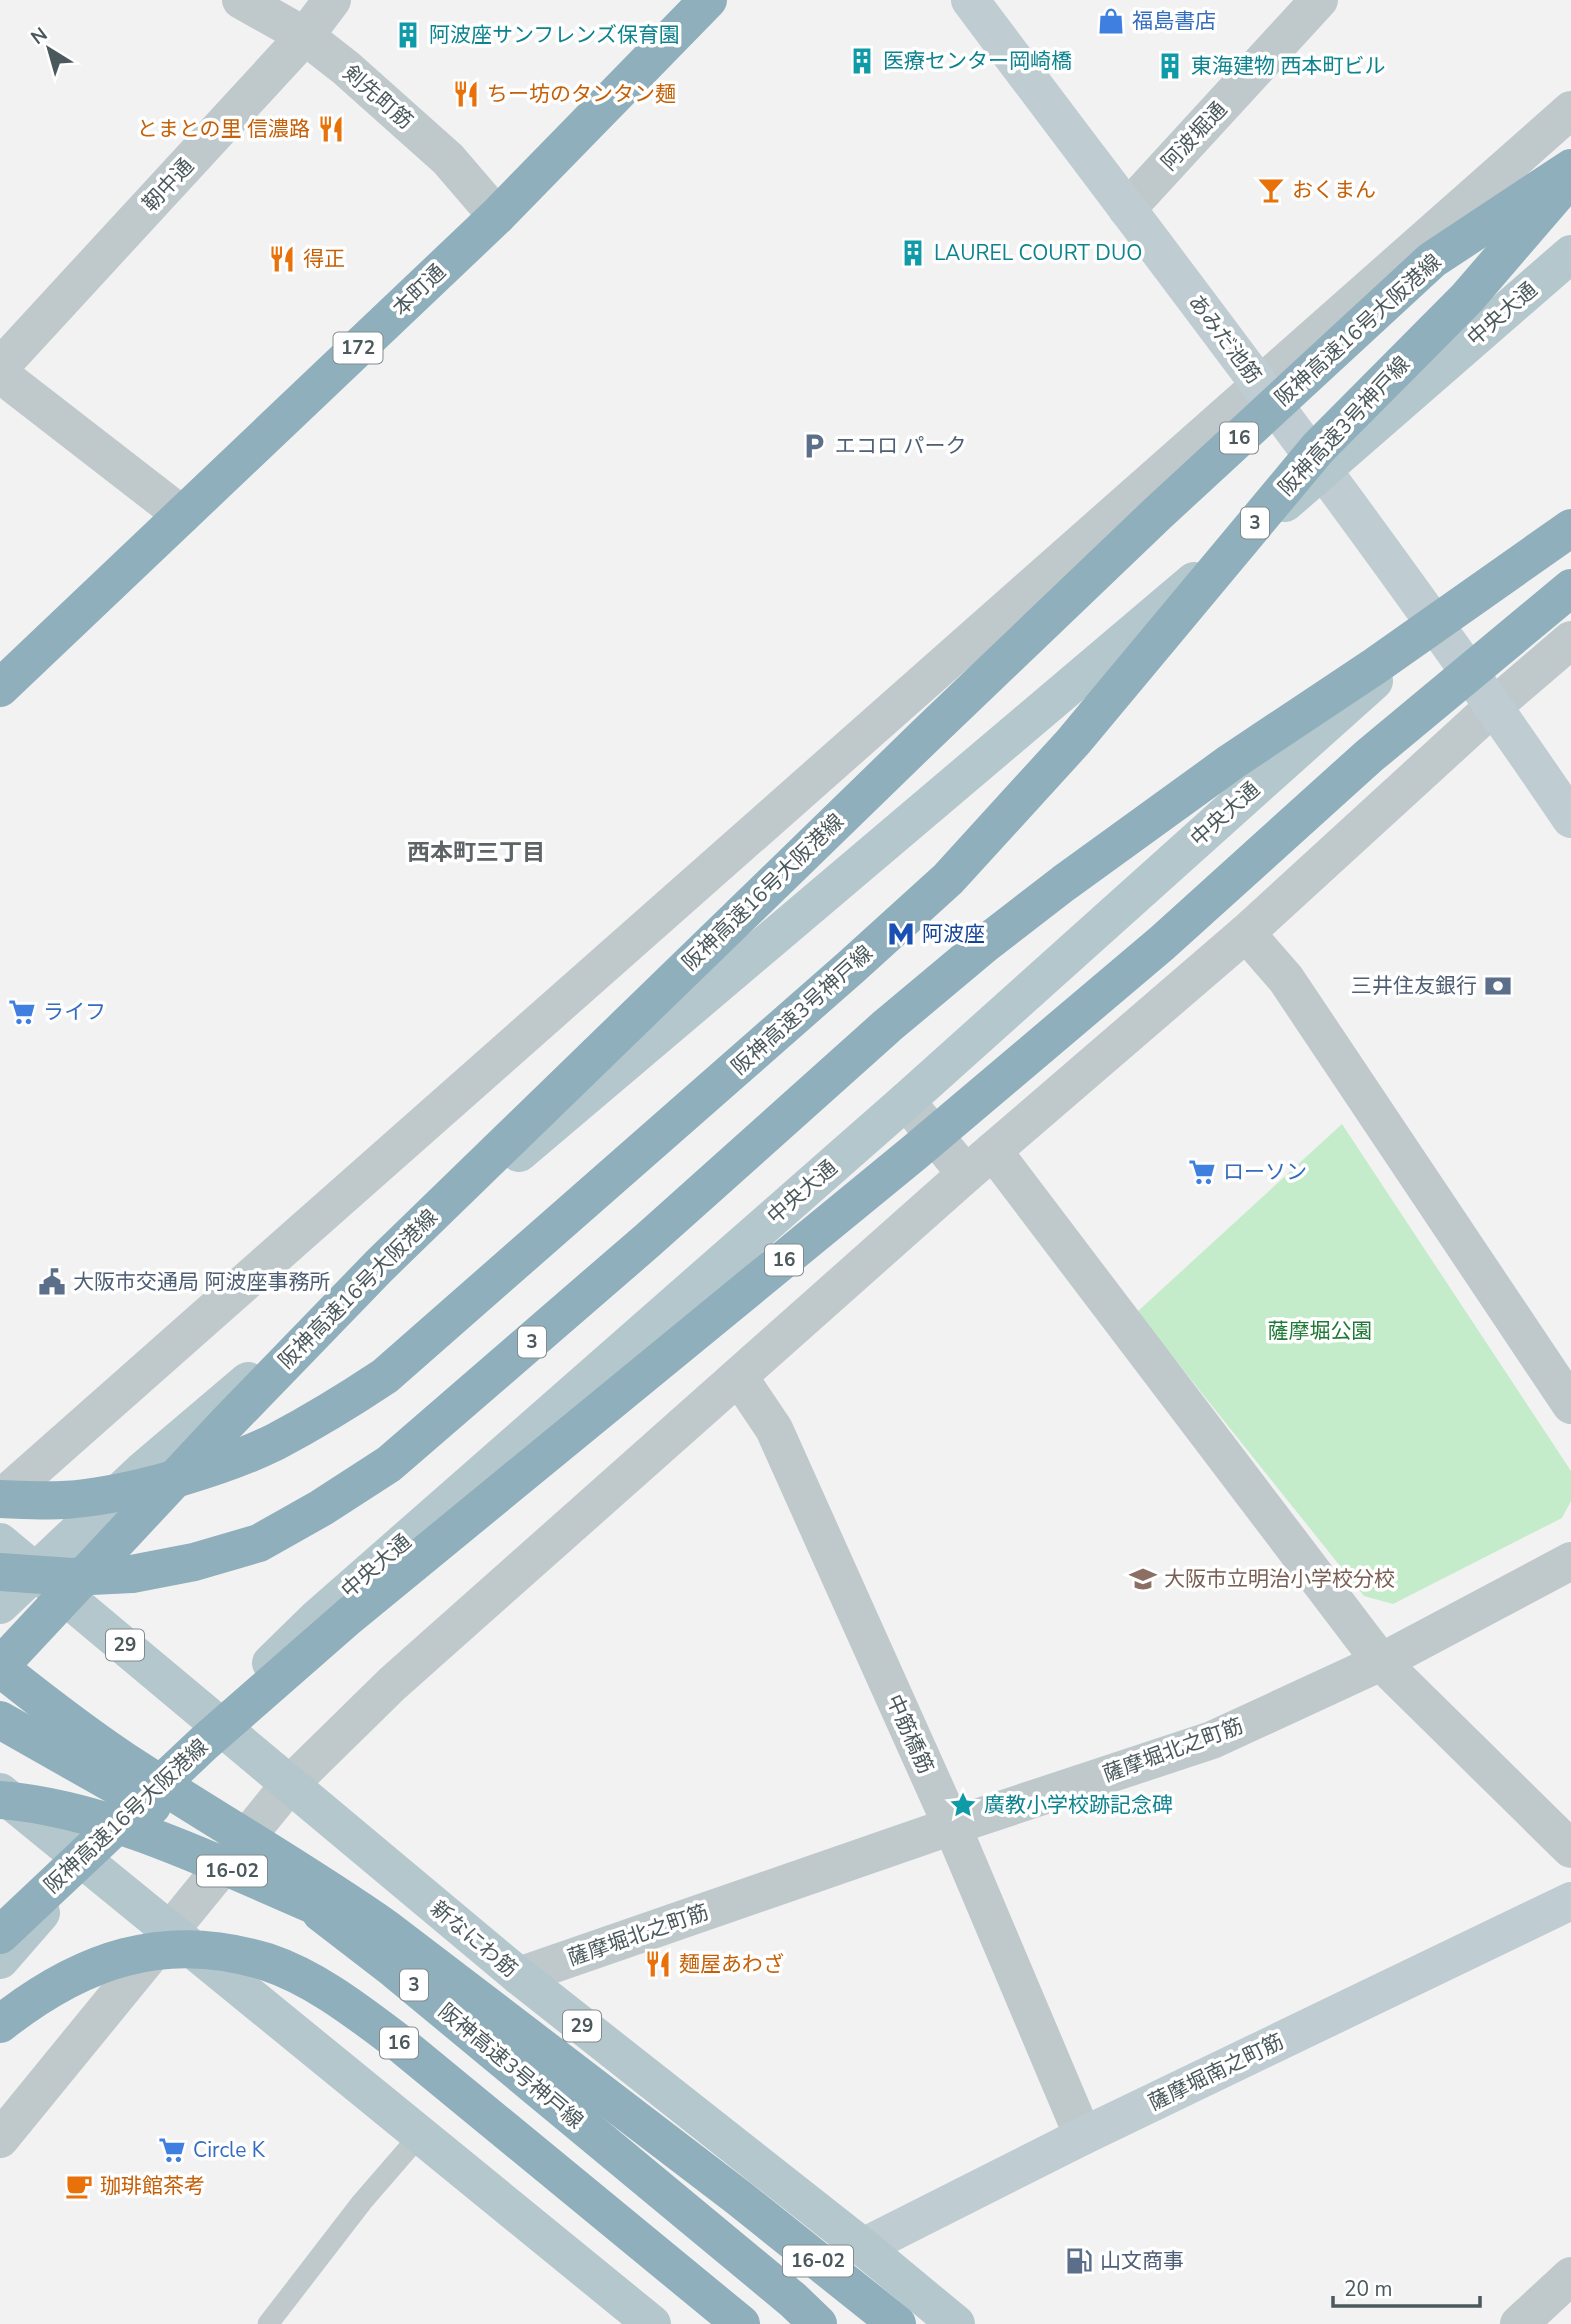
<svg xmlns="http://www.w3.org/2000/svg" width="1571" height="2324" viewBox="0 0 1571 2324" font-family="'Nunito Sans','Noto Sans JP',sans-serif">
	<style>
		.green { fill: #c5ecca }
		.lines { fill: none; stroke-linecap: round; stroke-linejoin: round }
		.lane { stroke: #bfc9cc; stroke-width: 21 }
		.street { stroke: #bfc9cc; stroke-width: 38 }
		.secondary { stroke: #bfccd1; stroke-width: 38 }
		.primary { stroke: #b4c7cd; stroke-width: 38 }
		.highway { stroke: #8eafbb; stroke-width: 38 }
		.labels { text-anchor: middle; dominant-baseline: central; stroke-width: 7; stroke-linejoin: round; paint-order: stroke }
		.shield { fill: #fff; stroke: #818b8e; stroke-width: 2 }
		.shield-label { font-size: 19px; font-weight: bold; fill: #4b595d }
		.shop-label { font-size: 21px; fill: #366cbe; stroke: #fff; text-anchor: start }
		.culture-label { font-size: 21px; fill: #0d838f; stroke: #fff; text-anchor: start }
		.food-label { font-size: 21px; fill: #c56008; stroke: #fff; text-anchor: start }
		.street-label { font-size: 21px; fill: #4b595d; stroke: #fff }
		.service-label { font-size: 21px; fill: #4e5e75; stroke: #fff; text-anchor: start }
		.transit-label { font-size: 21px; fill: #164399; stroke: #fff; text-anchor: start }
		.park-label { font-size: 21px; fill: #217937; stroke: #fff }
		.education-label { font-size: 21px; fill: #785e54; stroke: #fff; text-anchor: start }
		.neighbourhood-label { font-size: 23px; font-weight: bold; fill: #5e6366; stroke: #fff }
	</style>
	<rect width="100%" height="100%" fill="#f3f2f2"/>
	<!-- green -->
	<polygon class="green" points="1342,1124 1571,1471 1571,1501 1562,1518 1393,1604 1364,1596 1137,1312"/>
	<g class="lines">
		<!-- lane -->
		<polyline class="lane" points="268,2324 362,2202 420,2135"/>
		<!-- street -->
		<g class="street">
			<polyline points="241,0 305,36 346,68 448,159 497,216"/>
			<polyline points="1127,209 1319,0"/>
			<polyline points="0,367 305,36 332,0"/>
			<polyline points="0,374 182,515"/>
			<polyline points="1246,933 1286,979 1571,1405"/>
			<polyline points="906,1101 966,1174"/>
			<polyline points="993,1151 1381,1662 1571,1849"/>
			<polyline points="739,1377 774,1429 952,1826 1083,2136"/>
			<polyline points="0,1499 1571,110"/>
			<polyline points="519,1976 952,1826 1212,1740 1381,1662 1571,1561"/>
			<polyline points="0,2139 289,1785 392,1684 966,1174 1246,933 1494,706 1571,640"/>
			<polyline points="1519,2324 1571,2276"/>
		</g>
		<!-- secondary -->
		<g class="secondary">
			<path d="M970,0C1173,271 1381,539 1571,819"/>
			<polyline points="863,2247 1083,2136 1571,1901"/>
		</g>
		<!-- primary -->
		<g class="primary">
			<polyline points="1285,503 1571,254"/>
			<polyline points="519,1153 1194,581"/>
			<polyline points="0,1542 519,1976 863,2247 956,2324"/>
			<polyline points="0,1605 142,1471 248,1381"/>
			<polyline points="271,1663 316,1619 906,1101 1374,681"/>
			<polyline points="0,1792 652,2324"/>
			<polyline points="0,1960 41,1913"/>
		</g>
		<!-- highway -->
		<g class="highway">
			<polyline points="0,688 497,216 708,0"/>
			<path d="M0,1499C28,1500 57,1502 85,1498C142,1491 224,1467 275,1442C313,1422 349,1400 385,1376L851,967L948,879L1073,742L1318,448L1467,298L1559,191"/>
			<polyline points="0,1572 71,1577 132,1574 194,1562 259,1543 321,1508 389,1464 648,1240 887,1026 985,944 1064,883 1231,762 1375,666 1571,528"/>
			<polyline points="0,1666 227,1423 379,1266 928,733 1157,514 1432,260 1571,168"/>
			<path d="M0,1668C44,1703 89,1738 137,1769C220,1823 306,1872 387,1929L739,2198L897,2324"/>
			<polyline points="0,1720 152,1806"/>
			<path d="M0,1800C114,1809 231,1871 335,1914"/>
			<polyline points="321,1913 395,1970 793,2300 818,2324"/>
			<polyline points="0,1935 204,1743 348,1617 915,1152 1162,943 1369,756 1571,588"/>
			<path d="M0,2024C81,1960 164,1930 267,1962C315,1978 358,2012 398,2042L741,2324"/>
		</g>
	</g>
	<!-- icons -->
	<defs>
		<g id="shop-bare" transform="scale(2.1)"><path d="M-5-2.5h2.3a2.7 3.5 0 0 1 5.4 0H5L5.5 6h-11ZM-1.5-2.5h3a1.5 2.3 0 0 0-3 0Z" fill="#3f7fe0" stroke="#fff" stroke-width="2.5" paint-order="stroke"/></g>
		<g id="building-bare" transform="scale(2.1)"><path d="M-4-6H4V6H1V3H-1V6H-4ZM-2.5-4.3h1.7v1.8h-1.7ZM.8-4.3h1.7v1.8H.8ZM-2.5-1h1.7V.8h-1.7ZM.8-1h1.7V.8H.8Z" fill="#0f9aa8" stroke="#fff" stroke-width="2.5" paint-order="stroke"/></g>
		<g id="restaurant-bare" transform="scale(2.1)"><path d="M-5-6h1v4h1v-4h1v4h1v-4h1v5L-1.5 .5V6h-2V.5L-5-1ZM5-6V6H3V1.5H1.5Q1.5-4 5-6Z" fill="#e8710a" stroke="#fff" stroke-width="2.5" paint-order="stroke"/></g>
		<g id="bar-bare" transform="scale(2.1)"><path d="M-6-5H6L.8 .8V4.5H3.5V6h-7V4.5H-.8V.8Z" fill="#e8710a" stroke="#fff" stroke-width="2.5" paint-order="stroke"/></g>
		<g id="parking-bare" transform="scale(2.1)"><path d="M-3.5-5.5H1a3.5 3.5 0 0 1 0 7H-1V5.5H-3.5ZM-1-3.4V-.6H.8a1.4 1.4 0 0 0 0-2.8Z" fill="#5c6f8a" stroke="#fff" stroke-width="2.5" paint-order="stroke"/></g>
		<g id="metro-bare" transform="scale(2.1)"><path d="M-5.5 5V-5H-3L0 0L3-5H5.5V5H3V-.5L0 4L-3-.5V5Z" fill="#1a4fb4" stroke="#fff" stroke-width="2.5" paint-order="stroke"/></g>
		<g id="bank-bare" transform="scale(2.1)"><path d="M-6-4H6V4H-6ZM0-2.3a2.3 2.3 0 1 0 0 4.6a2.3 2.3 0 1 0 0-4.6Z" fill="#5c6f8a" stroke="#fff" stroke-width="2.5" paint-order="stroke"/></g>
		<g id="supermarket-bare" transform="scale(2.1)"><path d="M-6-5.5h2.5l.6 2H6L4.5 2H-2.5L-4.4-4H-6ZM-1.5 3.2a1.3 1.3 0 1 0 .1 0ZM3 3.2a1.3 1.3 0 1 0 .1 0Z" fill="#3f7fe0" stroke="#fff" stroke-width="2.5" paint-order="stroke"/></g>
		<g id="civic-bare" transform="scale(2.1)"><path d="M-.6-6.5H3V-4.5H.6V-3L4-1V1h2V6H-6V1h2V-1L-.6-3ZM-1.2 2.5V6h2.4V2.5Z" fill="#5c6f8a" stroke="#fff" stroke-width="2.5" paint-order="stroke"/></g>
		<g id="school-bare" transform="scale(2.1)"><path d="M0-5L7-2L0 1L-7-2ZM-4 1L0 2.5L4 1V4Q0 6-4 4Z" fill="#8d6e63" stroke="#fff" stroke-width="2.5" paint-order="stroke"/></g>
		<g id="sight-bare" transform="scale(2.1)"><path d="M0-6L1.8-2.2L6-1.7L2.9 1.2L3.7 5.4L0 3.3L-3.7 5.4L-2.9 1.2L-6-1.7L-1.8-2.2Z" fill="#0f9aa8" stroke="#fff" stroke-width="2.5" paint-order="stroke"/></g>
		<g id="cafe-bare" transform="scale(2.1)"><path d="M-5.5-4.5H6V0H3Q3 3.5 0 3.5H-2.5Q-5.5 3.5-5.5 0ZM3-3.2v2h1.7v-2ZM-6 4.5H4V6H-6Z" fill="#e8710a" stroke="#fff" stroke-width="2.5" paint-order="stroke"/></g>
		<g id="fuel-bare" transform="scale(2.1)"><path d="M-5.5-6h7V0h2V4h1.3V-2.5L3-4.5l.8-.8L6-3V5H2.5V1h-1V6h-7ZM-4.2-4.7v3.2H.2V-4.7Z" fill="#5c6f8a" stroke="#fff" stroke-width="2.5" paint-order="stroke"/></g>
	</defs>
	<g fill-rule="evenodd">
		<use href="#shop-bare" x="1111" y="21"/>
		<use href="#building-bare" x="408" y="35"/>
		<use href="#building-bare" x="862" y="61"/>
		<use href="#building-bare" x="1170" y="66"/>
		<use href="#restaurant-bare" x="466" y="94"/>
		<use href="#restaurant-bare" x="331" y="129"/>
		<use href="#bar-bare" x="1271" y="190"/>
		<use href="#building-bare" x="913" y="253"/>
		<use href="#restaurant-bare" x="282" y="259"/>
		<use href="#parking-bare" x="814" y="446"/>
		<use href="#metro-bare" x="901" y="934"/>
		<use href="#bank-bare" x="1498" y="986"/>
		<use href="#supermarket-bare" x="22" y="1012"/>
		<use href="#supermarket-bare" x="1202" y="1172"/>
		<use href="#civic-bare" x="52" y="1282"/>
		<use href="#school-bare" x="1143" y="1579"/>
		<use href="#sight-bare" x="963" y="1805"/>
		<use href="#restaurant-bare" x="658" y="1964"/>
		<use href="#supermarket-bare" x="172" y="2150"/>
		<use href="#cafe-bare" x="79" y="2186"/>
		<use href="#fuel-bare" x="1079" y="2261"/>
	</g>
	<g class="labels">
		<!-- shield labels -->
		<g class="shield">
			<rect x="333.5" y="332.5" width="49" height="31" rx="5"/>
			<rect x="1220" y="422.5" width="38" height="31" rx="5"/>
			<rect x="1241" y="507.5" width="28" height="31" rx="5"/>
			<rect x="765" y="1244.5" width="38" height="31" rx="5"/>
			<rect x="518" y="1326.5" width="28" height="31" rx="5"/>
			<rect x="106" y="1629.5" width="38" height="31" rx="5"/>
			<rect x="197" y="1855.5" width="70" height="31" rx="5"/>
			<rect x="400" y="1969.5" width="28" height="31" rx="5"/>
			<rect x="563" y="2010.5" width="38" height="31" rx="5"/>
			<rect x="380" y="2027.5" width="38" height="31" rx="5"/>
			<rect x="783" y="2245.5" width="70" height="31" rx="5"/>
		</g>
		<g class="shield-label">
			<text x="358" y="348">172</text>
			<text x="1239" y="438">16</text>
			<text x="1255" y="523">3</text>
			<text x="784" y="1260">16</text>
			<text x="532" y="1342">3</text>
			<text x="125" y="1645">29</text>
			<text x="232" y="1871">16-02</text>
			<text x="414" y="1985">3</text>
			<text x="582" y="2026">29</text>
			<text x="399" y="2043">16</text>
			<text x="818" y="2261">16-02</text>
		</g>
		<!-- shop labels -->
		<g class="shop-label">
			<text x="1132" y="21">福島書店</text>
			<text x="43" y="1012">ライフ</text>
			<text x="1223" y="1172">ローソン</text>
			<text x="193" y="2150">Circle K</text>
		</g>
		<!-- culture labels -->
		<g class="culture-label">
			<text x="429" y="35">阿波座サンフレンズ保育園</text>
			<text x="883" y="61">医療センター岡崎橋</text>
			<text x="1191" y="66">東海建物 西本町ビル</text>
			<text x="934" y="253">LAUREL COURT DUO</text>
			<text x="984" y="1805">廣教小学校跡記念碑</text>
		</g>
		<!-- food labels -->
		<g class="food-label">
			<text x="487" y="94">ちー坊のタンタン麺</text>
			<text x="310" y="129" text-anchor="end">とまとの里 信濃路</text>
			<text x="1292" y="190">おくまん</text>
			<text x="303" y="259">得正</text>
			<text x="679" y="1964">麺屋あわざ</text>
			<text x="100" y="2186">珈琲館茶考</text>
		</g>
		<!-- street labels -->
		<g class="street-label">
			<text transform="translate(378 97) rotate(41)">剣先町筋</text>
			<text transform="translate(1194 136) rotate(-47)">阿波堀通</text>
			<text transform="translate(168 185) rotate(-47)">靭中通</text>
			<text transform="translate(419 290) rotate(-44)">本町通</text>
			<text transform="translate(1502 314) rotate(-41)">中央大通</text>
			<text transform="translate(1358 330) rotate(-42)">阪神高速16号大阪港線</text>
			<text transform="translate(1225 339) rotate(53)">あみだ池筋</text>
			<text transform="translate(1344 426) rotate(-47)">阪神高速3号神戸線</text>
			<text transform="translate(1225 814) rotate(-42)">中央大通</text>
			<text transform="translate(763 892) rotate(-44)">阪神高速16号大阪港線</text>
			<text transform="translate(802 1010) rotate(-42)">阪神高速3号神戸線</text>
			<text transform="translate(802 1192) rotate(-41)">中央大通</text>
			<text transform="translate(358 1289) rotate(-45)">阪神高速16号大阪港線</text>
			<text transform="translate(376 1566) rotate(-41)">中央大通</text>
			<text transform="translate(910 1734) rotate(66)">中筋橋筋</text>
			<text transform="translate(1173 1750) rotate(-20)">薩摩堀北之町筋</text>
			<text transform="translate(126 1816) rotate(-43)">阪神高速16号大阪港線</text>
			<text transform="translate(638 1935) rotate(-19)">薩摩堀北之町筋</text>
			<text transform="translate(474 1939) rotate(40)">新なにわ筋</text>
			<text transform="translate(511 2066) rotate(40)">阪神高速3号神戸線</text>
			<text transform="translate(1216 2072) rotate(-26)">薩摩堀南之町筋</text>
		</g>
		<!-- service labels -->
		<g class="service-label">
			<text x="835" y="446">エコロ パーク</text>
			<text x="1477" y="986" text-anchor="end">三井住友銀行</text>
			<text x="73" y="1282">大阪市交通局 阿波座事務所</text>
			<text x="1100" y="2261">山文商事</text>
		</g>
		<!-- transit labels -->
		<g class="transit-label">
			<text x="922" y="934">阿波座</text>
		</g>
		<!-- park labels -->
		<g class="park-label">
			<text x="1320" y="1331">薩摩堀公園</text>
		</g>
		<!-- education labels -->
		<g class="education-label">
			<text x="1164" y="1579">大阪市立明治小学校分校</text>
		</g>
		<!-- neighbourhood labels -->
		<g class="neighbourhood-label">
			<text x="476" y="852">西本町三丁目</text>
		</g>
	</g>
	<!-- north arrow -->
	<g transform="translate(49 49) rotate(323)" stroke="#ffffff" stroke-width="5" paint-order="stroke">
	<path d="M0-5L12 26L0 18L-12 26Z" fill="#4b595d"/>
	<text y="-10" font-size="19" font-weight="bold" text-anchor="middle" fill="#4b595d">N</text>
	</g>
	<!-- scale -->
	<path d="M1333 2296v10h147v-10" fill="none" stroke="#4b595d" stroke-width="3.5"/>
	<text x="1344" y="2296" font-size="21" fill="#4b595d" stroke="#ffffff" stroke-width="5" paint-order="stroke">20 m</text>
</svg>
